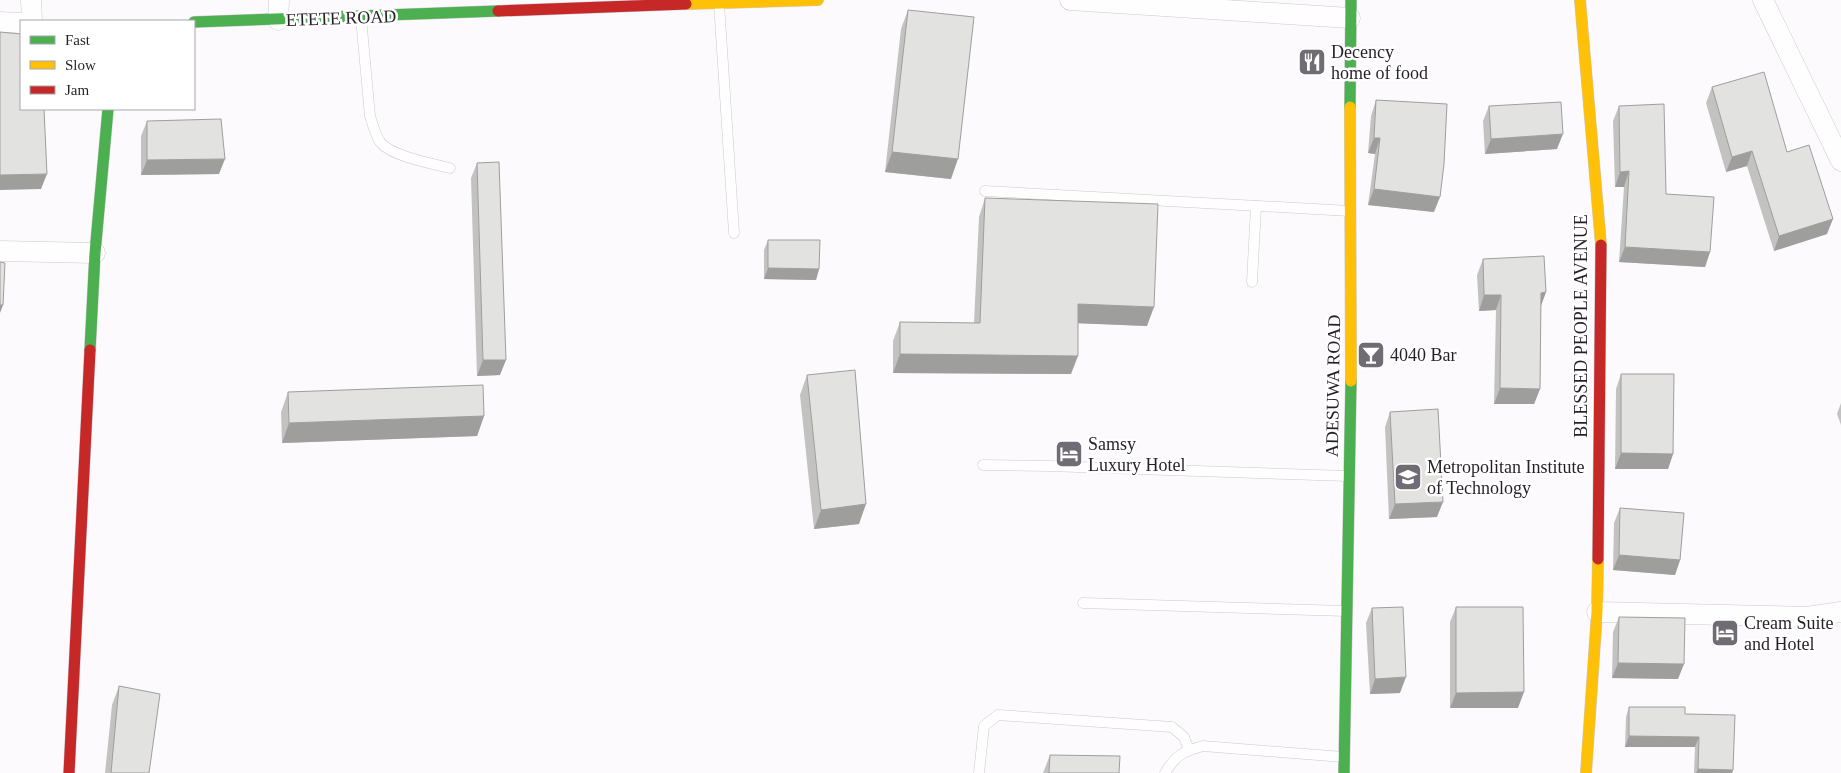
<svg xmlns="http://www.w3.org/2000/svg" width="1841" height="773" viewBox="0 0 1841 773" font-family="Georgia,serif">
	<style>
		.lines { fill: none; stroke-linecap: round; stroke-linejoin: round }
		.lane-casing { stroke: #cdc8ce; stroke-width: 11 }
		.street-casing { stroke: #cdc8ce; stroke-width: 21 }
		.fast-casing { stroke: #cdc8ce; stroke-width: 12 }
		.slow-casing { stroke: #cdc8ce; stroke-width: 12 }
		.jam-casing { stroke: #cdc8ce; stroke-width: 12 }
		.lane { stroke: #fffeff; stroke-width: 10 }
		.street { stroke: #fffeff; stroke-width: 20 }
		.fast { stroke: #4caf50; stroke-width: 11 }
		.slow { stroke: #ffc107; stroke-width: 11 }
		.jam { stroke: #c62828; stroke-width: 11 }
		.wall { fill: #c2c3c1 }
		.shaded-wall { fill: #9e9f9d }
		.building { fill: #e2e3e0; stroke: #9e9f9d }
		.labels { text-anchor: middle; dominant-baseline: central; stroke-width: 5; stroke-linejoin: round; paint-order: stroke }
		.street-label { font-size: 18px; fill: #261f28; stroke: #fff }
		.poi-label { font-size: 18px; fill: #261f28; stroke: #fff; text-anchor: start }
	</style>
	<rect width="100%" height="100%" fill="#fcfafd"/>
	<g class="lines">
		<!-- lane casing -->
		<g class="lane-casing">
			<g id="lane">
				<polyline points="719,3 734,233"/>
				<path d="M361,18L370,116C373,125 375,134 380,142C391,156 433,164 450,168"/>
				<polyline points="985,191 1350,211"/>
				<polyline points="1252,282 1256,206"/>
				<polyline points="983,465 1048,466 1348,476"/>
				<polyline points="1083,603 1346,611"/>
				<polyline points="979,773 984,726 998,715 1172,727 1184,737 1189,750"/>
				<path d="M1165,773C1176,755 1182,752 1203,746L1343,757"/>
			</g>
		</g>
		<!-- street casing -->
		<g class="street-casing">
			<g id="street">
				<polyline points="31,0 32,21"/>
				<polyline points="1070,0 1350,18"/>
				<polyline points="1763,0 1841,161"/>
				<polyline points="278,20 279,0"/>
				<polyline points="0,22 21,23"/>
				<polyline points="0,251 95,253"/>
				<polyline points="1597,612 1807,617 1841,612"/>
			</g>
		</g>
		<!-- fast casing -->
		<g class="fast-casing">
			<g id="fast">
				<polyline points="194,22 498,11"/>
				<polyline points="1350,107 1351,0"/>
				<polyline points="90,350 95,253 108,109"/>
				<polyline points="1344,773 1351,381"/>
			</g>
		</g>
		<!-- slow casing -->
		<g class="slow-casing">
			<g id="slow">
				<polyline points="1580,0 1601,245"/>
				<polyline points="686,4 818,0"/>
				<polyline points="1350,107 1351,381"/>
				<polyline points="1586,773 1597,612 1598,559"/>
			</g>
		</g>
		<!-- jam casing -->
		<g class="jam-casing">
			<g id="jam">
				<polyline points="498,11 686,4"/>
				<polyline points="1598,559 1601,245"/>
				<polyline points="69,773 90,350"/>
			</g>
		</g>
		<!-- lane -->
		<use href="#lane" class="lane"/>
		<!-- street -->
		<use href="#street" class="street"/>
		<!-- fast -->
		<use href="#fast" class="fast"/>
		<!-- slow -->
		<use href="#slow" class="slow"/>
		<!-- jam -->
		<use href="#jam" class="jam"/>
	</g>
	<!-- wall -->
	<g class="wall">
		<polygon points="908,10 951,179 885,172 901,29"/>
		<polygon points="1712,87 1787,152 1827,234 1774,251 1747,166 1726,172 1706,103"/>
		<polygon points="1376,100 1434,212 1368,205 1375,154 1368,153 1371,116"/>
		<polygon points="1489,106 1557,149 1485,154 1483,121"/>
		<polygon points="1619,106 1666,194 1710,252 1705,267 1619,262 1624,187 1615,187 1613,121"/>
		<polygon points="147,121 219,174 141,175 141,136"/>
		<polygon points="477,163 500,375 477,376 471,178"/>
		<polygon points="985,198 1147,326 1078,323 1071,374 893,373 893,341 900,322 974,323 979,217"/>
		<polygon points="768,240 819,269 816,280 764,279 764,250"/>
		<polygon points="1483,259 1546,292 1541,306 1540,389 1534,404 1494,404 1496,310 1479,311 1477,275"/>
		<polygon points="1621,374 1673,454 1668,469 1615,469 1616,389"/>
		<polygon points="807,375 859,524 814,529 800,395"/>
		<polygon points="288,392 484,416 477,436 282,443 281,412"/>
		<polygon points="1841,403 1841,425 1837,414"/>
		<polygon points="1390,412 1437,517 1389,519 1385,427"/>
		<polygon points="1620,508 1680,560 1675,575 1613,570 1614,523"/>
		<polygon points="1456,607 1518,708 1450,708 1450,622"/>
		<polygon points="1372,608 1400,693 1370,694 1366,623"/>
		<polygon points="1619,617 1678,679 1612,678 1613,632"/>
		<polygon points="119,686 149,773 105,773 112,705"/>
		<polygon points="1629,707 1685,714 1733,770 1732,773 1694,773 1695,747 1625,747 1626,717"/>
		<polygon points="1050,755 1119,773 1043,773"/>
	</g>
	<!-- shaded-wall -->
	<g class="shaded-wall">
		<polygon points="1563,134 1557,149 1485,154 1491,139"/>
		<polygon points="1374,138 1380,138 1375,154 1368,153"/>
		<polygon points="1752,151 1747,166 1726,172 1732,157"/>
		<polygon points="892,152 958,159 951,179 885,172"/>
		<polygon points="225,159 219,174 141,175 147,160"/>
		<polygon points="1629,171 1624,187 1615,187 1620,172"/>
		<polygon points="47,174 41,189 0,190 0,175"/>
		<polygon points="1374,189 1440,197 1434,212 1368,205"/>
		<polygon points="1833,219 1827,234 1774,251 1779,236"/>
		<polygon points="1625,247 1710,252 1705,267 1619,262"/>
		<polygon points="768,268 819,269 816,280 764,279"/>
		<polygon points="1546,292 1540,308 1541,293"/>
		<polygon points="1484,295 1501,295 1496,310 1479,311"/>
		<polygon points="1078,304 1154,307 1147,326 1071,323"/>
		<polygon points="0,305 3,305 0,313"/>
		<polygon points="900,354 1078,356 1071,374 893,373"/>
		<polygon points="483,360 506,360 500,375 477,376"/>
		<polygon points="1500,388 1540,389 1534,404 1494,404"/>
		<polygon points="484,416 477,436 282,443 289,423"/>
		<polygon points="1621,453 1673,454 1668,469 1615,469"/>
		<polygon points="1443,502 1437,517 1389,519 1395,504"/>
		<polygon points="866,504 859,524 814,529 821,510"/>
		<polygon points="1619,555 1680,560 1675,575 1613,570"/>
		<polygon points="1618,663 1684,664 1678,679 1612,678"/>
		<polygon points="1406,677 1400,693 1370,694 1375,679"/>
		<polygon points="1524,692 1518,708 1450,708 1456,693"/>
		<polygon points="1629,736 1699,737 1695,747 1625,747"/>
		<polygon points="1698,769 1733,770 1732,773 1696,773"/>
	</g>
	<!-- building -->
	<g class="building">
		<polygon points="908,10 974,17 958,159 892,152"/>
		<polygon points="0,32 21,34 21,109 44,109 47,174 0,175"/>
		<polygon points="1764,72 1787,152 1809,145 1833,219 1779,236 1752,151 1732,157 1712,87"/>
		<polygon points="1376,100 1447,104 1444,164 1440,197 1374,189 1380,138 1374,138"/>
		<polygon points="1561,102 1563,134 1491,139 1489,106"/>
		<polygon points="1664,104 1666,194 1714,197 1710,252 1625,247 1629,171 1620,172 1619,106"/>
		<polygon points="221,119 225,159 147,160 147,121"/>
		<polygon points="499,162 506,360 483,360 477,163"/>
		<polygon points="985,198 1158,204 1154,307 1078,304 1078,356 900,354 900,322 980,323"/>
		<polygon points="768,240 820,240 819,269 768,268"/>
		<polygon points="1544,256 1546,292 1541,293 1540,389 1500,388 1501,295 1484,295 1483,259"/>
		<polygon points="0,262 5,263 3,305 0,305"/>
		<polygon points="855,370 866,504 821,510 807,375"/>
		<polygon points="1621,374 1674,374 1673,454 1621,453"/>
		<polygon points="483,385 484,416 289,423 288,392"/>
		<polygon points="1438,409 1443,502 1395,504 1390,412"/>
		<polygon points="1620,508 1684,513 1680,560 1619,555"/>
		<polygon points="1403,607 1406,677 1375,679 1372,608"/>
		<polygon points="1456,607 1523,607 1524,692 1456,693"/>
		<polygon points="1619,617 1685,618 1684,664 1618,663"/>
		<polygon points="119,686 160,694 149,773 111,773"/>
		<polygon points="1629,707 1685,707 1685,714 1735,715 1733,770 1698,769 1699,737 1629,736"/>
		<polygon points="1050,755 1120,756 1119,773 1049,773"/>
	</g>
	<!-- icons -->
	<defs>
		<g id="restaurant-square" transform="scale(1.4375)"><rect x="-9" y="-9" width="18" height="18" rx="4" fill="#716c73" stroke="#fff"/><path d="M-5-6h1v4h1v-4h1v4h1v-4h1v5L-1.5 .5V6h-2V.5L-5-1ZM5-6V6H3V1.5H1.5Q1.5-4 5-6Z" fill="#fff"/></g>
		<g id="bar-square" transform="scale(1.4375)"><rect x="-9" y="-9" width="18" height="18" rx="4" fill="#716c73" stroke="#fff"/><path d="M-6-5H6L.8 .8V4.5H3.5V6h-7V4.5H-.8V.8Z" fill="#fff"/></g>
		<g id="hotel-square" transform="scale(1.4375)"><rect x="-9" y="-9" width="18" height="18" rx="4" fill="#716c73" stroke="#fff"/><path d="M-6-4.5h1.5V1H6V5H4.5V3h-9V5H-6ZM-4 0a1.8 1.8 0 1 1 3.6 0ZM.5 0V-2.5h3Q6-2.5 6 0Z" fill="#fff"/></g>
		<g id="school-square" transform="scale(1.4375)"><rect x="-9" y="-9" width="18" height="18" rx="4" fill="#716c73" stroke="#fff"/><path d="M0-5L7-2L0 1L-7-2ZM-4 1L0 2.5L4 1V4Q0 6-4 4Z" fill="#fff"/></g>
	</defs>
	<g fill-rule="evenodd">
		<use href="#restaurant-square" x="1312" y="62"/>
		<use href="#bar-square" x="1371" y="355"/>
		<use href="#hotel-square" x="1069" y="454"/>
		<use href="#school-square" x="1408" y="477"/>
		<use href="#hotel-square" x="1725" y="633"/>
	</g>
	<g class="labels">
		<!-- street labels -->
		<g class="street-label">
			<text transform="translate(341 18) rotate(-2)">ETETE ROAD</text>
			<text transform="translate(1581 326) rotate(-90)">BLESSED PEOPLE AVENUE</text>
			<text transform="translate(1333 386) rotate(-89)">ADESUWA ROAD</text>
		</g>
		<!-- poi labels -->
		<g class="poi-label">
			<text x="1331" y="52">Decency<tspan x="1331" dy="21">home of food</tspan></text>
			<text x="1390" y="355">4040 Bar</text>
			<text x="1088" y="444">Samsy<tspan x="1088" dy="21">Luxury Hotel</tspan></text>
			<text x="1427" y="467">Metropolitan Institute<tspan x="1427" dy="21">of Technology</tspan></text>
			<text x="1744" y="623">Cream Suite<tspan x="1744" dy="21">and Hotel</tspan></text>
		</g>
	</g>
	<!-- legend -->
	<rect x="20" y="20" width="175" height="90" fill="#ffffff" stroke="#a8a5a9"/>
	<rect x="30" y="36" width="25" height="8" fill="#4caf50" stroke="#a8a5a9"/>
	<text x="65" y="45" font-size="15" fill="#261f28">Fast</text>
	<rect x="30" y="61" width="25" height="8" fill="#ffc107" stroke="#a8a5a9"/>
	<text x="65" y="70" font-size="15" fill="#261f28">Slow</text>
	<rect x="30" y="86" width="25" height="8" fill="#c62828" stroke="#a8a5a9"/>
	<text x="65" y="95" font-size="15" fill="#261f28">Jam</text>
</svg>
